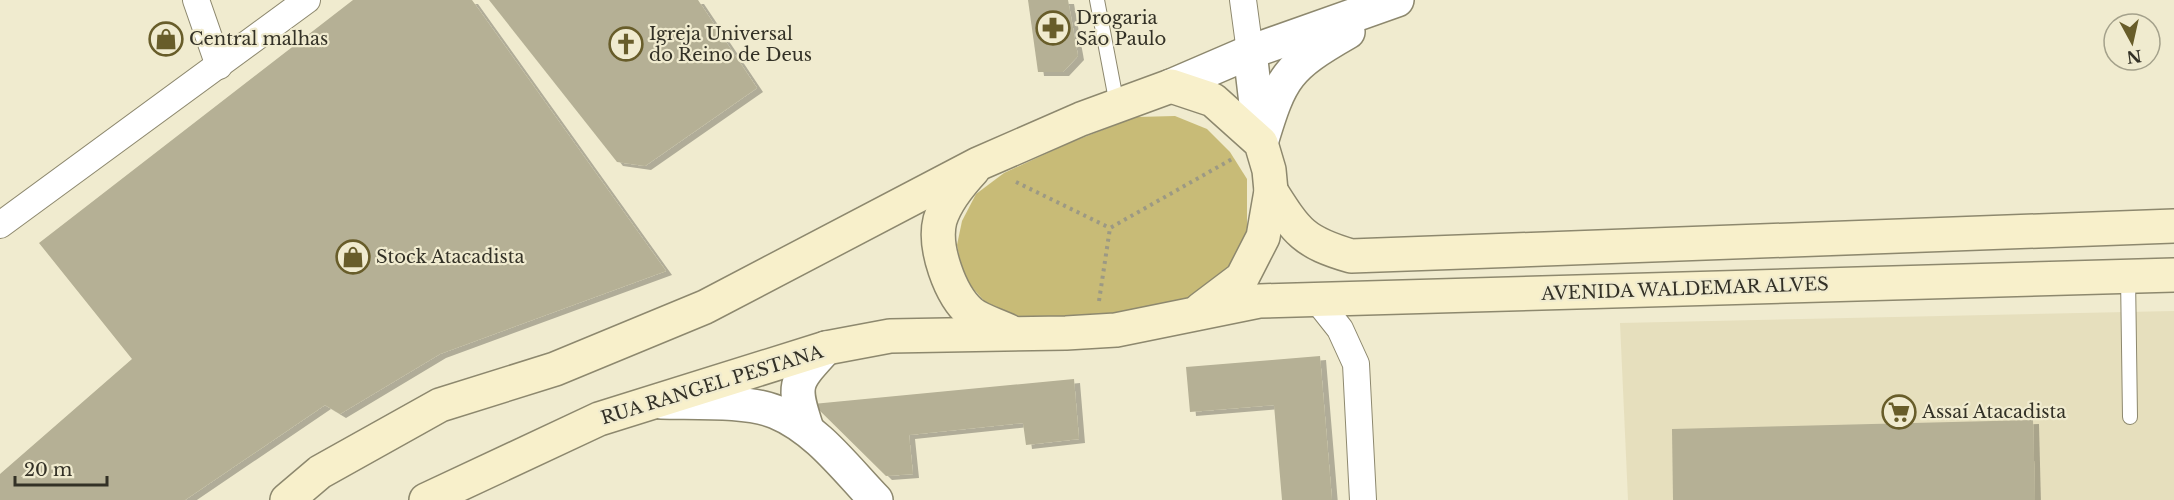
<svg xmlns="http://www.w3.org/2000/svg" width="2174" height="500" viewBox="0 0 2174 500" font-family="'Libre Baskerville',serif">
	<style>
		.built { fill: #e6dfbd }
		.green { fill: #c8bb77 }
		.building { fill: #b5b095; filter: url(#shadow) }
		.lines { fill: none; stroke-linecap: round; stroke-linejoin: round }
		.service-casing { stroke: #8d886e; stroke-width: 16 }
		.minor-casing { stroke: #8d886e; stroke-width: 28 }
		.tertiary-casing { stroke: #8d886e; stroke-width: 36 }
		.secondary-casing { stroke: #8d886e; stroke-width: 36 }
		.path { stroke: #9c9984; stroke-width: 4; stroke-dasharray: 3 4.5; stroke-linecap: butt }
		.service { stroke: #fff; stroke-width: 14 }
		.minor { stroke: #fff; stroke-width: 26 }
		.tertiary { stroke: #fff; stroke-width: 33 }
		.secondary { stroke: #f8f0cb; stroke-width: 33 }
		.labels { text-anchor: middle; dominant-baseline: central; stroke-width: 4.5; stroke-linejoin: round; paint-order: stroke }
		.poi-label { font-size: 18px; fill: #333126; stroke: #f0ebcf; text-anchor: start }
		.street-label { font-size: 18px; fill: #333126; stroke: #f0ebcf }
	</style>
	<defs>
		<filter id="shadow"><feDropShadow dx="6" dy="4" stdDeviation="0" flood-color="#0004"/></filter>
	</defs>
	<rect width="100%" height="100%" fill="#f0ebcf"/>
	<!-- built -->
	<polygon class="built" points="2174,311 2174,500 1628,500 1620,323"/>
	<!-- green -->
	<polygon class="green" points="1175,116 1207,129 1230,152 1247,179 1247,239 1224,277 1190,302 1084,320 1021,317 985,302 963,277 957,245 962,221 976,194 1004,173 1069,143 1136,117"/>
	<!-- building -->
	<g class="building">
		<polygon points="353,0 472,0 666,271 440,354 340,414 325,405 185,500 0,500 0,474 132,359 39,243"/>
		<polygon points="489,0 698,0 757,88 645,166 617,162"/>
		<polygon points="1028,0 1068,0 1078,56 1063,72 1038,72"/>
		<polygon points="1320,356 1332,500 1282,500 1274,405 1190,412 1186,367"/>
		<polygon points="1074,379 1079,439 1026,445 1023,423 909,435 913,474 886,476 813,404"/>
		<polygon points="2033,420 2035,500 1673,500 1672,429"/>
	</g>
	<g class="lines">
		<!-- service casing -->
		<g class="service-casing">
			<g id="service">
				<polyline points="1097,0 1117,105"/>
				<polyline points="2128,276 2130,417"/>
			</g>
		</g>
		<!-- minor casing -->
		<g class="minor-casing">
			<g id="minor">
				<polyline points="196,0 219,66"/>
				<polyline points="1243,0 1250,52"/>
				<polyline points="0,225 307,0"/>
				<polyline points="1317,300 1340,329 1356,364 1363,500"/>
			</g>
		</g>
		<!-- tertiary casing -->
		<g class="tertiary-casing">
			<g id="tertiary">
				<polyline points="1250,52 1259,129"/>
				<polyline points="1171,86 1250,52 1397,0"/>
				<path d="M1261,143C1281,76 1287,67 1348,32"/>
				<path d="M661,402C693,403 747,400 776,412C817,429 846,469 876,500"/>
				<path d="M807,429C792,383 794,383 826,348"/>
			</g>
		</g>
		<!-- secondary casing -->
		<g class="secondary-casing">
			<g id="secondary">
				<path d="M973,170C960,184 946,201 940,220C933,247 950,295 971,313C981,321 997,325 1009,331"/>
				<path d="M1271,191C1297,232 1303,242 1351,256L2174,226"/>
				<polyline points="287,500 320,472 440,405 555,369 705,307 978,164 1081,119 1171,86 1213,100 1261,143 1269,170 1271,191 1263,237 1242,278 1201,309"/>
				<polyline points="426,500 599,419 826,348 890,336 1066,333 1116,330 1259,301 2174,275"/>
			</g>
		</g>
		<!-- path -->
		<g class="path">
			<polyline points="1016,182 1110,228"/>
			<polyline points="1099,301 1110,228 1232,159"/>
		</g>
		<!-- service -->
		<use href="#service" class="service"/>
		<!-- minor -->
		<use href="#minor" class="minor"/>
		<!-- tertiary -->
		<use href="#tertiary" class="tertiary"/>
		<!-- secondary -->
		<use href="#secondary" class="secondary"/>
	</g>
	<!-- icons -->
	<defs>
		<g id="pharmacy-ring" transform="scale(1.725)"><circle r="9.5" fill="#f0ebcf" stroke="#685d2a" stroke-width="1.5"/><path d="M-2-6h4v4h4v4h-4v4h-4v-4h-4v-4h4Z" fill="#685d2a"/></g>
		<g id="shop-ring" transform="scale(1.725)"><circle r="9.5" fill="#f0ebcf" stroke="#685d2a" stroke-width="1.5"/><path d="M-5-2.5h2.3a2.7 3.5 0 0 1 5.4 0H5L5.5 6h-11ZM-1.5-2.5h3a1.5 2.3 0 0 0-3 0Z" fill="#685d2a"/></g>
		<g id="church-ring" transform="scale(1.725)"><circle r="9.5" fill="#f0ebcf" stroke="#685d2a" stroke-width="1.5"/><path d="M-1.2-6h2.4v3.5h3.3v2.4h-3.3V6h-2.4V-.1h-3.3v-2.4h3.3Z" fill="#685d2a"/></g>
		<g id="supermarket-ring" transform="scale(1.725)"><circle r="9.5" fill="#f0ebcf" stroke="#685d2a" stroke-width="1.5"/><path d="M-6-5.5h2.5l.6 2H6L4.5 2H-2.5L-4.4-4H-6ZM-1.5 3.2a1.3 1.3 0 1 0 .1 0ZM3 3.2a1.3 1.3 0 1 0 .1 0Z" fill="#685d2a"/></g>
	</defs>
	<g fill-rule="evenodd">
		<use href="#pharmacy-ring" x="1053" y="28"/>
		<use href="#shop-ring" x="166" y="39"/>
		<use href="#church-ring" x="626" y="44"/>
		<use href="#shop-ring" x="353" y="257"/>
		<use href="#supermarket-ring" x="1899" y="412"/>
	</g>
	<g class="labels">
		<!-- poi labels -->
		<g class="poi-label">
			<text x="1076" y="18">Drogaria<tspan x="1076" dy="21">São Paulo</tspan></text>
			<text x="649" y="34">Igreja Universal<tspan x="649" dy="21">do Reino de Deus</tspan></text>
			<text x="189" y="39">Central malhas</text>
			<text x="376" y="257">Stock Atacadista</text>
			<text x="1922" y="412">Assaí Atacadista</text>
		</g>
		<!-- street labels -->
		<g class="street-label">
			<text transform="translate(1685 289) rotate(-2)">AVENIDA WALDEMAR ALVES</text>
			<text transform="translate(712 385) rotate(-17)">RUA RANGEL PESTANA</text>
		</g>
	</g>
	<!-- north arrow -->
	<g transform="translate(2132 42) rotate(172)"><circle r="28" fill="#f0ebcf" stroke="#a4a18b" stroke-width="1.5"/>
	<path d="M0-4.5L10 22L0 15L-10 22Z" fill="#685d2a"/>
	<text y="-9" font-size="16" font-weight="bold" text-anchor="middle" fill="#333126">N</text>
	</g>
	<!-- scale -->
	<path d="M15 476v9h92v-9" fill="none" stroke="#333126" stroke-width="3"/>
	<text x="24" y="476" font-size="18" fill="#333126" stroke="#f0ebcf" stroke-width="4.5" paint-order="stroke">20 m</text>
</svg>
